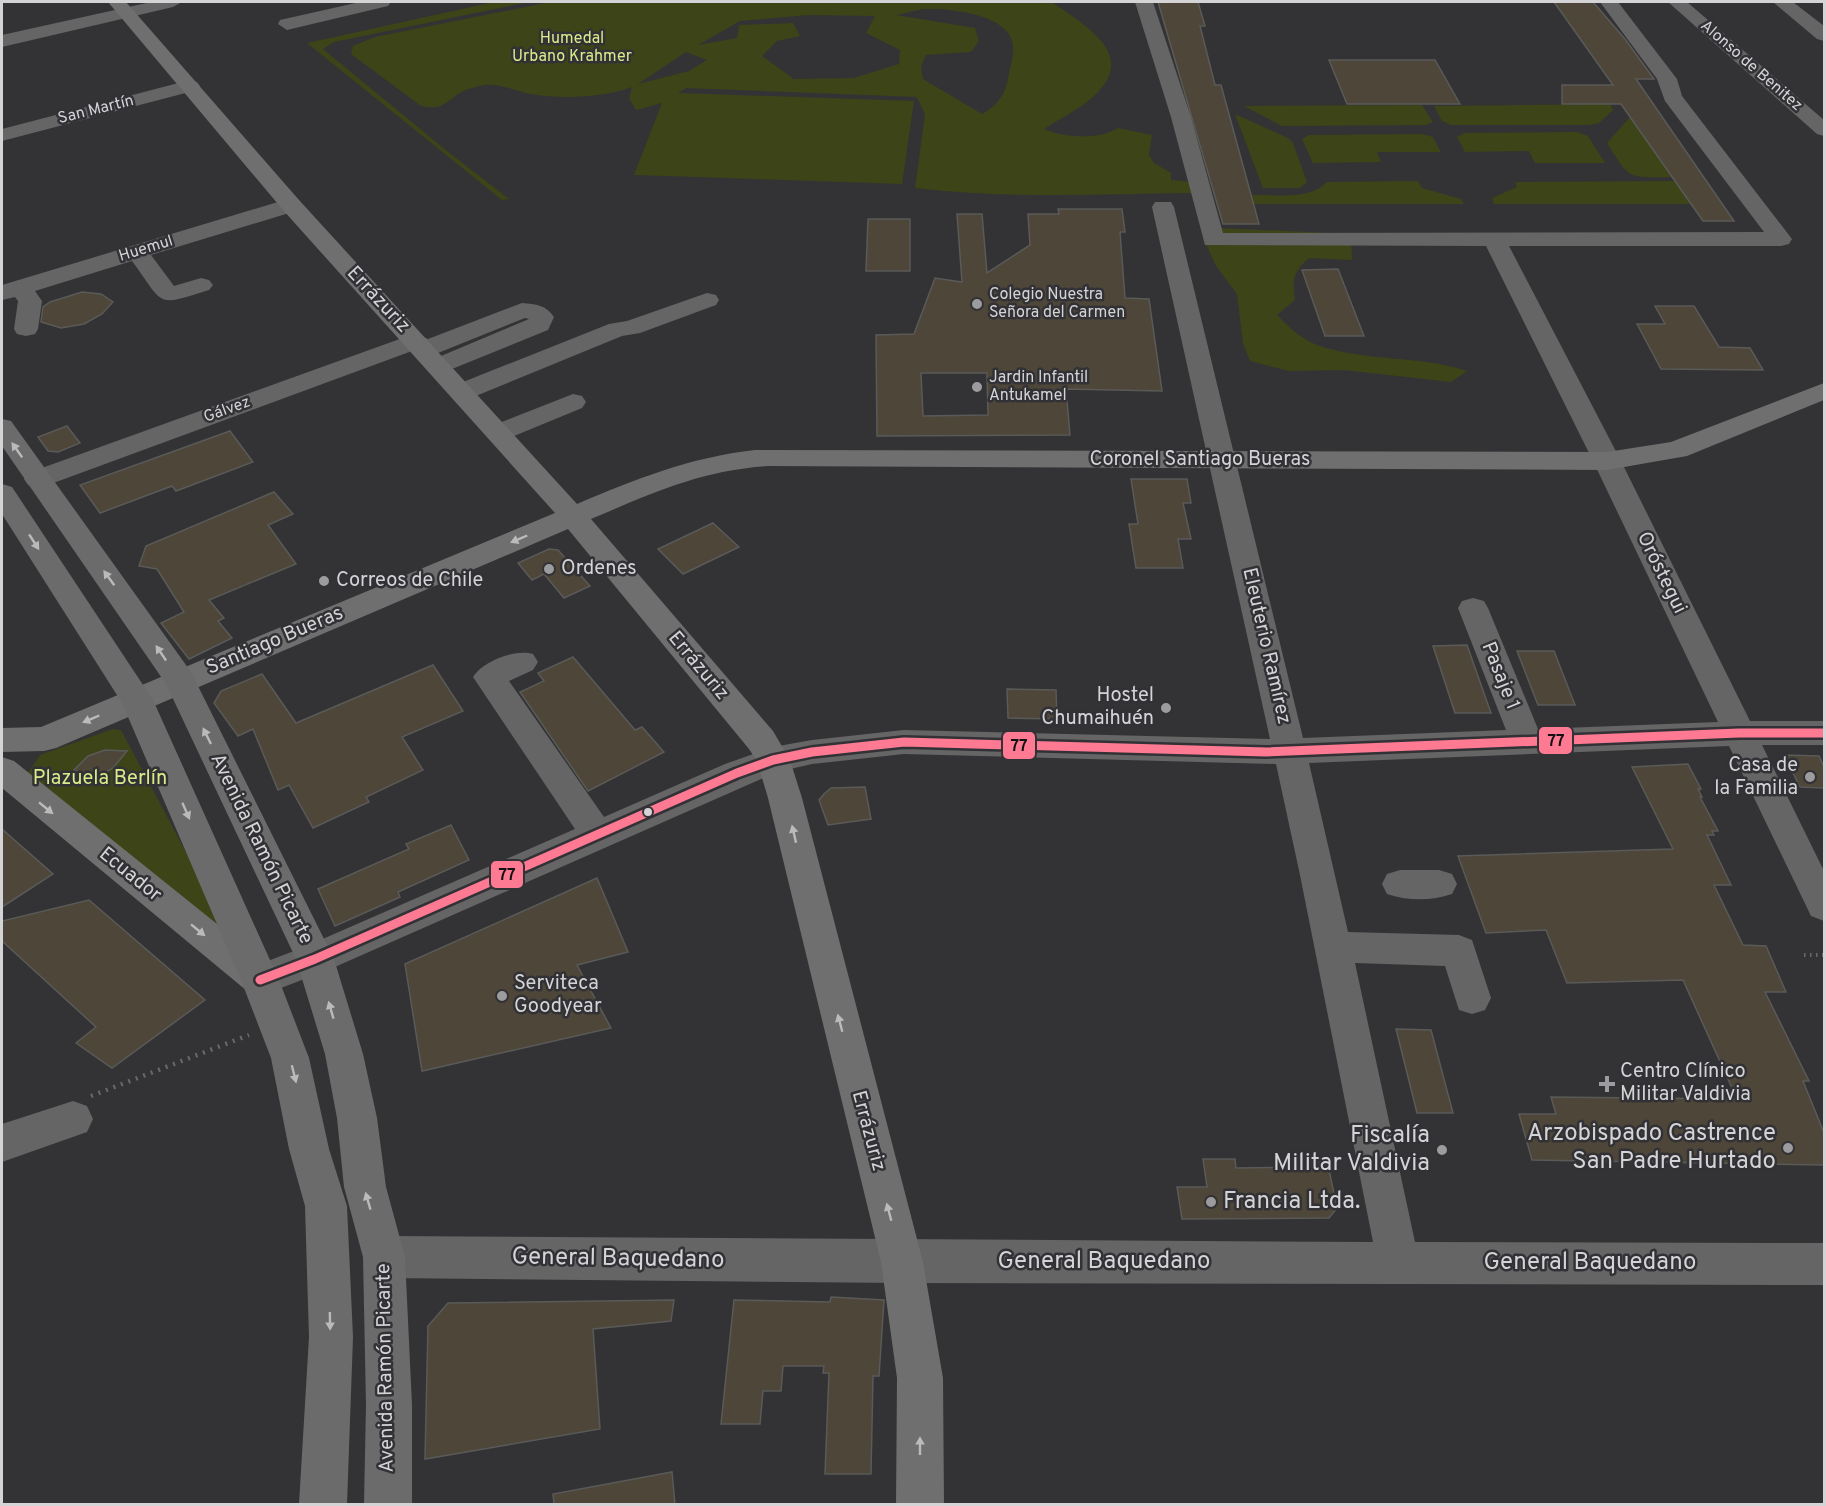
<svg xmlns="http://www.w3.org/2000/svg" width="1826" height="1506" viewBox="0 0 1826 1506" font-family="Overpass,sans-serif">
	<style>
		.green { fill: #3d4418; fill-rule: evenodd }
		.building { fill: #4d4639; stroke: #5a5a59; stroke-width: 1.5; fill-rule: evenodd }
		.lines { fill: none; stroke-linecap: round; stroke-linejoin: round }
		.path-far1 { stroke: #69696a; stroke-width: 4; stroke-dasharray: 1.5 4.5; stroke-linecap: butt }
		.path { stroke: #69696a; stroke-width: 4.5; stroke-dasharray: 2 6; stroke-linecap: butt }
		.minor { fill: #666565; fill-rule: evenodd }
		.major { fill: #6f6f6f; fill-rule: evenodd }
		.highway { fill: #6c6b6c; fill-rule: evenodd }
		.bus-1-casing { stroke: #323236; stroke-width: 14 }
		.bus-1 { stroke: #fe7a93; stroke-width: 9 }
		.oneway { fill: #bababc }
		.oneway2 { fill: #bbbbbc }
		.poi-dot { fill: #9c9c9e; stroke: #323236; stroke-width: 2 }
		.bus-dot { fill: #d4d4d6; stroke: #323236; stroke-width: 2 }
		.labels { text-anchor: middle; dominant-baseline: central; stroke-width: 5; stroke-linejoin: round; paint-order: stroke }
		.far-park-label { font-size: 16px; fill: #d9ec88; stroke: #323236 }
		.far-street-label { font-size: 16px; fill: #d4d4d6; stroke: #323236 }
		.far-poi-label { font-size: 16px; fill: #d4d4d6; stroke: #323236; text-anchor: start }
		.street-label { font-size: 20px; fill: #d4d4d6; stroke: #323236 }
		.poi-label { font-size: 20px; fill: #d4d4d6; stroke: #323236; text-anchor: start }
		.park-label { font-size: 20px; fill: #d9ec88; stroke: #323236 }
		.near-poi-label { font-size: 24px; fill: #d4d4d6; stroke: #323236; text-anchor: end }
		.near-street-label { font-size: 24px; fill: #d4d4d6; stroke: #323236 }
		.line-badge { stroke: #323236; stroke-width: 2 }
		.pale-badge-label { font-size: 16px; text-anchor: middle; font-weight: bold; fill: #111 }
	</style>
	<rect width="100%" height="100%" fill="#333335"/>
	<!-- green -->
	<g class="green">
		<polygon points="494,2 529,2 334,42 323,49 447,151 509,199 502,200 307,43"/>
		<path d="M550,2H1052C1089,28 1143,58 1087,102C1074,112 1057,120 1044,129C1064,138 1100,140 1118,128L1152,135L1149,155L1154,163L1171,173V180L1204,183L1218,228L1351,234L1352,260L1309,258C1293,272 1292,280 1295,300L1277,315C1288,326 1301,339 1317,345C1365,362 1419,355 1467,371L1451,382L1343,370L1289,371L1250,361L1243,343L1237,294L1216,266L1207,246L1192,193C1101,194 1006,199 915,188L925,114L917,97L686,88L678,93L914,101L902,184L634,175L662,103L636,110L629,99L632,87C602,98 561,99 530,94C515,91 500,83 484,85C476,87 465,89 458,94C443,105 441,110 421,106L351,54L353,46L375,37ZM923,9C947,8 1009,13 1013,45C1014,54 1011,65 1009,73C1006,92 1000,104 982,114L923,79L921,66L926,55L971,52L979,41L975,28L896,15ZM808,15L875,16L866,33L900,50L899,64L854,78L794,79L762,56L777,41L800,36L793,23L739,25L737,38L698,45L740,21ZM686,52L707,60L689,71L638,84Z"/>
		<polygon points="1610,104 1613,110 1599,123 1590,125 1451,125 1442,121 1434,106"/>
		<polygon points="1422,105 1433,122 1426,125 1282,126 1244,106"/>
		<polygon points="1235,114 1288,138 1293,143 1307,182 1300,188 1263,188"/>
		<path d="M1630,117L1672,177C1628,178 1630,180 1607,143Z"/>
		<polygon points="1577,132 1588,136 1605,163 1535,163 1529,151 1465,152 1457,137 1464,133"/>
		<polygon points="1422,134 1433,137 1441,152 1377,152 1381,162 1313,163 1302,139 1309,135"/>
		<path d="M1418,181L1422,188L1461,199L1464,204H1253L1251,195C1275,194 1309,201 1327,182Z"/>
		<polygon points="1675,181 1691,204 1494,204 1492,198 1517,187 1515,182"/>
		<polygon points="113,729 121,730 223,922 213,926 28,773 40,755"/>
	</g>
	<!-- building -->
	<g class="building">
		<polygon points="1158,2 1198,2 1205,26 1200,26 1215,85 1221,85 1259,224 1223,224"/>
		<polygon points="1554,2 1593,2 1625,39 1654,79 1636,79 1734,221 1703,221 1621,104 1562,104 1562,85 1613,85"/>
		<polygon points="1329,60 1435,60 1460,104 1347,104"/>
		<path d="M1058,209H1122L1125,232H1120L1125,298L1149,299L1162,391L1066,389L1070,435L877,436L876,335L914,334L935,278L962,282L957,214H982L987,273L1030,245L1028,214H1059ZM921,373H987L988,415L923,416Z"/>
		<polygon points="868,219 910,219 910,271 866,271"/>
		<polygon points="1338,269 1364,336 1325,336 1302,270"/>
		<polygon points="82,292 101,294 113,302 102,314 84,324 61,328 41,322 43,307 50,302"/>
		<polygon points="1655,306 1694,306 1719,347 1750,348 1763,370 1661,369 1637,324 1665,324"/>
		<polygon points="67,426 80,443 58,452 48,451 38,437"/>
		<polygon points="230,431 253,462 176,491 172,486 100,513 80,485"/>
		<polygon points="1131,479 1187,479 1191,503 1183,503 1191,539 1178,539 1183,568 1136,568 1129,524 1138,524"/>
		<polygon points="274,492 293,514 268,525 296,564 209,600 224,618 218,621 232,638 189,659 161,623 184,612 157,569 139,566 146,546"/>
		<polygon points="713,523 739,547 683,574 658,549"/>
		<polygon points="549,549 558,550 590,586 564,598 544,574 532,580 518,563"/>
		<polygon points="1467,645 1491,713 1455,713 1433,646"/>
		<polygon points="1517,651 1554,651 1575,705 1538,705"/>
		<polygon points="573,657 635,730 642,727 664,752 588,791 520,692 544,681 538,673"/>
		<polygon points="433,665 463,711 402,737 423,770 366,797 369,802 313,828 289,785 278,790 253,729 238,736 214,703 221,691 262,674 296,723"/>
		<polygon points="1007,689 1056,690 1057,719 1008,718"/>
		<polygon points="105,750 127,751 113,768 103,774 91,776 74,770 88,756"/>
		<polygon points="1784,755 1819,756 1824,767 1824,788 1800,787"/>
		<polygon points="1688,764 1701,789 1698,789 1702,797 1700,797 1718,831 1712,831 1714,835 1707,835 1731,885 1714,885 1743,945 1766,946 1786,992 1765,992 1809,1081 1803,1081 1824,1133 1824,1165 1532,1160 1519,1114 1556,1114 1551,1097 1737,1099 1683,980 1567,983 1546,930 1486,933 1458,856 1673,849 1632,767"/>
		<polygon points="865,787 871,819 828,825 819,800 824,794 831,788"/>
		<polygon points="451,825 469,860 398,892 400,897 335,926 318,889 409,849 406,844"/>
		<polygon points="2,829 53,874 2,907"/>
		<polygon points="597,878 628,952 577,965 611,1028 422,1071 405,964"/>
		<polygon points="89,900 205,1000 112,1068 76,1043 96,1027 2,941 2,921"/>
		<polygon points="1396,1029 1431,1030 1453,1113 1417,1113"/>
		<polygon points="1203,1159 1235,1159 1236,1168 1295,1167 1294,1160 1327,1160 1337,1208 1329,1218 1182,1219 1177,1187 1207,1187"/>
		<polygon points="831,1297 884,1300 879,1376 873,1376 871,1474 825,1474 829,1373 823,1373 824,1366 783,1366 781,1391 763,1391 760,1424 721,1424 734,1300 830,1302"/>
		<polygon points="674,1300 671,1321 593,1329 600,1429 425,1459 428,1326 448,1303"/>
		<polygon points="672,1472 675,1504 554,1504 553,1494"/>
	</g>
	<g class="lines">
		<!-- path-far1 -->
		<polyline class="path-far1" points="1804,955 1824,955"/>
		<!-- path -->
		<polyline class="path" points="91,1096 249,1035"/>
		<!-- minor -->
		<g class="minor">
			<polygon points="151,2 182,2 173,7 2,47 2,35"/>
			<polygon points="360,2 391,2 388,6 287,30 278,24 280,20"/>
			<path d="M1135,2H1153L1191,117L1223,233L1764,232L1665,101L1657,79L1600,2H1618L1677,79L1682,96L1792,239L1789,244L1781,246H1509L1621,461L1750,721H1824V745H1762L1824,871V921L1811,916L1729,746L1309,763L1348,932L1459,935L1472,940L1491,998L1485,1010L1472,1014L1459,1010L1445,966L1355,963L1415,1242L1824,1243V1285L902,1283L384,1278L369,1272L363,1257L369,1242L384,1236L1373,1242L1300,875L1276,764L904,754L812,764L777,772L328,970L260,996L247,991L241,980L247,969L302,948L575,829L473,677C483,661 515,649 533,654L538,662L533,670L509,681L604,817L725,764L773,747L812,740L904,730L1270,739L1152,207L1155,202H1171L1174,207L1303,738L1506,730L1458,608L1462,601L1473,598L1484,601L1488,608L1538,729L1718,722L1593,461L1486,246L1205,245L1171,117Z"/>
			<polygon points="1668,2 1687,2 1824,120 1824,136 1817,134"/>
			<polygon points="1773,2 1793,2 1824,26 1824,41 1817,39"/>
			<polygon points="190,80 197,82 200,86 197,90 2,141 2,129"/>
			<path d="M291,198L299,200L302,205L299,210L151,255L174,286L201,278L209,280L213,285L209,290C155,307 165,306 132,261L35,291L42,301L38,329L35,334L26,336L17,334L14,329L18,301L15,297L2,300V285L12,282Z"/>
			<polygon points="707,293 716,295 719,300 716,305 640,333 622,336 471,398 462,400 453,398 449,392 453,386 609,324 627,321"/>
			<path d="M522,303C536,304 546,305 554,317L548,330L447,371L438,374L429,371L425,366L429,361L529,319L525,318L433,355L424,358L415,355L412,351L48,485L38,488L28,485L24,479L28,473L408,336L417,334L428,339Z"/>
			<polygon points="573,394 582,396 586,402 582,408 507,439 498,441 489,439 485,433 489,427"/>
			<path d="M1400,870H1439L1452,874L1457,884L1452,894C1432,901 1407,901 1387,894L1382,884L1387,874Z"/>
			<polygon points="73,1101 87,1106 93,1119 87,1132 2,1162 2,1124"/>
		</g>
		<!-- major -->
		<g class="major">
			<path d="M108,2H126L299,200L577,504C636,479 691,457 755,450L1607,452L1671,442L1824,383V400L1687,456L1607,470L768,466C699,471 653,493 591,519L773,731L790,760L802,798L923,1262L943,1378L944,1504H896L897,1378L881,1262L768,798L757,761L749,749L568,529L56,748L44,751L2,752V728L41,727L555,513L283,210Z"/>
			<polygon points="2,757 14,761 273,969 279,980 273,991 260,996 247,991 2,788"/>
		</g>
		<!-- highway -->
		<g class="highway">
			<polygon points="2,419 11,421 191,672 334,959 363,1054 377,1118 386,1187 405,1257 412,1405 412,1504 364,1504 366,1405 363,1257 344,1187 337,1118 325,1054 296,959 166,684 2,446"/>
			<polygon points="2,484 12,487 153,700 279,980 309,1058 329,1149 347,1206 353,1337 347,1504 299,1504 309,1337 305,1206 289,1149 271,1058 241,980 122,703 2,514"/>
		</g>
		<!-- bus-1 casing -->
		<g class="bus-1-casing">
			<polyline id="bus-1" points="260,980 315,959 737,773 773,760 812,752 904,742 1266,752 1739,733 1824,733"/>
		</g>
		<!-- bus-1 -->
		<use href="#bus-1" class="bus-1"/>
	</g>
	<!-- one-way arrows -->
	<defs><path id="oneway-solid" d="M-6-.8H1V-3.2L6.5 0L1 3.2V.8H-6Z" transform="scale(1.5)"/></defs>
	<g class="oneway">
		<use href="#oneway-solid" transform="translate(17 450) rotate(-125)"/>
		<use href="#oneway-solid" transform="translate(34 542) rotate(57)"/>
		<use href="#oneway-solid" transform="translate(109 578) rotate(-126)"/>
		<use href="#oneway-solid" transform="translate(161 653) rotate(-124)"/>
		<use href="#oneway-solid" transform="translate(207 736) rotate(-116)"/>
		<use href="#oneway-solid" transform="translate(186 811) rotate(66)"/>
		<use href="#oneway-solid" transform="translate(331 1010) rotate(-106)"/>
		<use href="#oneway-solid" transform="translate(294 1074) rotate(76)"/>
		<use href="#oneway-solid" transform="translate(368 1201) rotate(-106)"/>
		<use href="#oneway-solid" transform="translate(330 1321) rotate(89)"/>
	</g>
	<g class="oneway2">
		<use href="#oneway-solid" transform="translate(519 539) rotate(157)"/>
		<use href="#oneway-solid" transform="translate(91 719) rotate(157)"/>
		<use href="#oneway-solid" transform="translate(46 808) rotate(39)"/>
		<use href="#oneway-solid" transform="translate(794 834) rotate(-103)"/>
		<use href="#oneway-solid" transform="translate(198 930) rotate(39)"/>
		<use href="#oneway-solid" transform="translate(840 1023) rotate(-105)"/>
		<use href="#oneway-solid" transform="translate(889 1212) rotate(-105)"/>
		<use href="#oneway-solid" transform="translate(920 1446) rotate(-90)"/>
	</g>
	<!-- markers -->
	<g class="poi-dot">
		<circle cx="977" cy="304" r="6"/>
		<circle cx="977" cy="387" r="6"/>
		<circle cx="549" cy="569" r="6"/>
		<circle cx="324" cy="581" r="6"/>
		<circle cx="1166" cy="708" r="6"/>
		<circle cx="1810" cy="777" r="6"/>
		<circle cx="502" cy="996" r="6"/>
		<path d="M1604 1075h6v6h6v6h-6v6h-6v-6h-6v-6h6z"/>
		<circle cx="1788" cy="1148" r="6"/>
		<circle cx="1442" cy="1150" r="6"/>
		<circle cx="1211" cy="1202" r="6"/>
	</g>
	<circle class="bus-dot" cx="648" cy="812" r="5"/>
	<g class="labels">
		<!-- far-park labels -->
		<g class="far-park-label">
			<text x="572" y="39">Humedal<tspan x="572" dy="18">Urbano Krahmer</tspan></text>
		</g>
		<!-- far-street labels -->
		<g class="far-street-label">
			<text transform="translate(1751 66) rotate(41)">Alonso de Benitez</text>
			<text transform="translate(96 110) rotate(-14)">San Martín</text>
			<text transform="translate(146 249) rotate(-17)">Huemul</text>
			<text transform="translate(227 410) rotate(-20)">Gálvez</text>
		</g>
		<!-- far-poi labels -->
		<g class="far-poi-label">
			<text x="989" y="295">Colegio Nuestra<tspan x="989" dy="18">Señora del Carmen</tspan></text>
			<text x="989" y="378">Jardin Infantil<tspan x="989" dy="18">Antukamel</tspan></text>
		</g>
		<!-- street labels -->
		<g class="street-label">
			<text transform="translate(378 300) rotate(47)">Errázuriz</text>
			<text x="1200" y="460">Coronel Santiago Bueras</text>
			<text transform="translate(1661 573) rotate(64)">Oróstegui</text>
			<text transform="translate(275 641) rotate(-23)">Santiago Bueras</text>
			<text transform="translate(1266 646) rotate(77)">Eleuterio Ramírez</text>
			<text transform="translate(698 666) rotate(50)">Errázuriz</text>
			<text transform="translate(1500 676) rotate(68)">Pasaje 1</text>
			<text transform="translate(261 849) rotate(64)">Avenida Ramón Picarte</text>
			<text transform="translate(130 875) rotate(39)">Ecuador</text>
			<text transform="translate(868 1131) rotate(75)">Errázuriz</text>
			<text transform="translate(386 1368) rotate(-91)">Avenida Ramón Picarte</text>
		</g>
		<!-- poi labels -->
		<g class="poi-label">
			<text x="561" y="569">Ordenes</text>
			<text x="336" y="581">Correos de Chile</text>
			<text x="1154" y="696" text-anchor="end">Hostel<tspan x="1154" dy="23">Chumaihuén</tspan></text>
			<text x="1798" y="766" text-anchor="end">Casa de<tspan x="1798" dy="23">la Familia</tspan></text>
			<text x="514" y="984">Serviteca<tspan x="514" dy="23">Goodyear</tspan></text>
			<text x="1620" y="1072">Centro Clínico<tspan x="1620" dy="23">Militar Valdivia</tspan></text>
		</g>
		<!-- park labels -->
		<g class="park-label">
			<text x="100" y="779">Plazuela Berlín</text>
		</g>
		<!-- near-poi labels -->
		<g class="near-poi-label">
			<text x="1776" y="1134">Arzobispado Castrence<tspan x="1776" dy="28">San Padre Hurtado</tspan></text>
			<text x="1430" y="1136">Fiscalía<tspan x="1430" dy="28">Militar Valdivia</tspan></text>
			<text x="1223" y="1202" text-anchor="start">Francia Ltda.</text>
		</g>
		<!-- near-street labels -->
		<g class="near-street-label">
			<text transform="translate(618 1259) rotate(1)">General Baquedano</text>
			<text x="1104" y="1262">General Baquedano</text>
			<text x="1590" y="1263">General Baquedano</text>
		</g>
	</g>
	<g class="line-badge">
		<rect x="1538" y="726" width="35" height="29" rx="6" fill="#fe7a93"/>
		<rect x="1002" y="731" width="34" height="29" rx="6" fill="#fe7a93"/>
		<rect x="490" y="860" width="34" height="29" rx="6" fill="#fe7a93"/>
	</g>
	<g class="pale-badge-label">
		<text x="1556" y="746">77</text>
		<text x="1019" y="751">77</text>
		<text x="507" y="880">77</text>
	</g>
	<!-- border -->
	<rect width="1826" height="1506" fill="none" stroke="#d4d4d6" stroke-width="6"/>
</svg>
